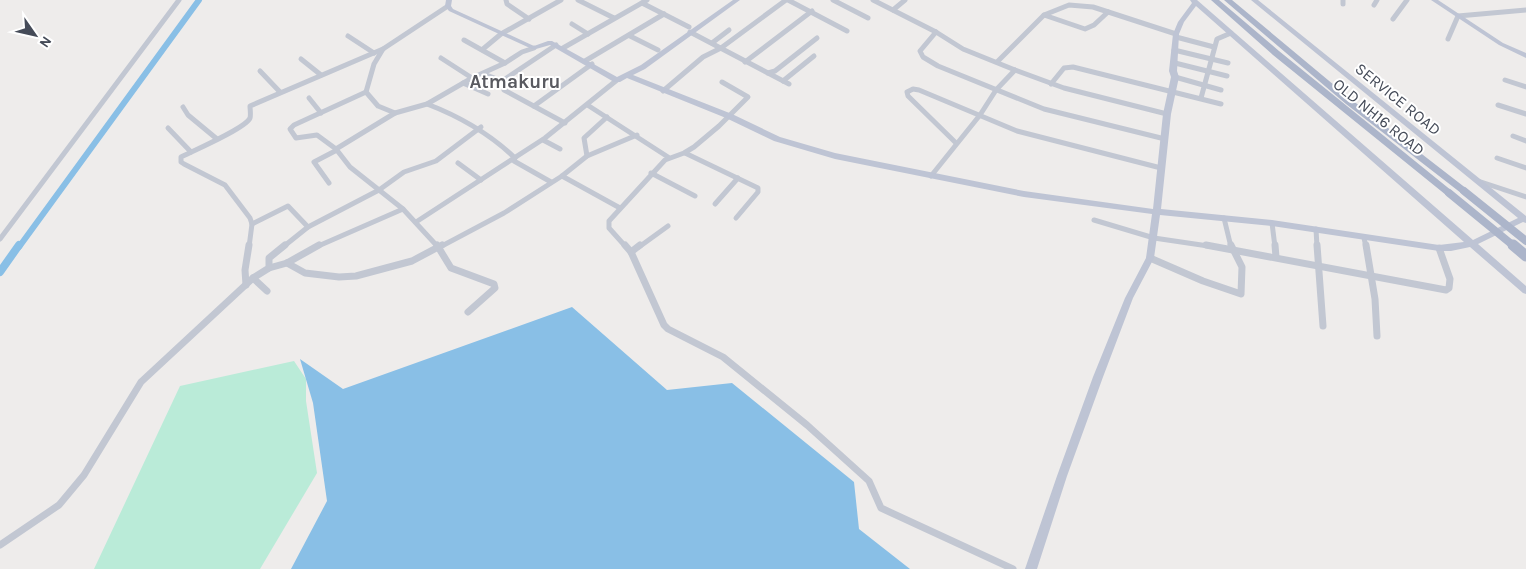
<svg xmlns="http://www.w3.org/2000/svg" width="1526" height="569" viewBox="0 0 1526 569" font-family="Karla,sans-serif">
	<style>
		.green { fill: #baebd8 }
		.water { fill: #89bfe6 }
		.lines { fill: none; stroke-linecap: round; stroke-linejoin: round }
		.canal-far1 { stroke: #89bfe6; stroke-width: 6 }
		.canal { stroke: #89bfe6; stroke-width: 8 }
		.street-far1 { stroke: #c2c7d2; stroke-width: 5 }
		.street { stroke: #c2c7d2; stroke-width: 7 }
		.secondary { fill: #bec4d4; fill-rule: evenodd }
		.primary { fill: #acb5ca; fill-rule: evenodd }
		.primary-bridge-far1 { stroke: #acb5ca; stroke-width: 8 }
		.primary-bridge { stroke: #acb5ca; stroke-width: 11 }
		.labels { text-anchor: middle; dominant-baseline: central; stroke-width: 4; stroke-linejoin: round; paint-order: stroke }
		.street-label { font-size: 16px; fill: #454b58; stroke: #fff }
		.quarter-label { font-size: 19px; font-weight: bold; fill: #595a60; stroke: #fff }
	</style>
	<rect width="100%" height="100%" fill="#eeeceb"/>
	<!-- green -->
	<polygon class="green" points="294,361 306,379 306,401 317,473 260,569 94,569 180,386"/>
	<!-- water -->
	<polygon class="water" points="572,307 667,390 732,383 854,482 859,529 910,569 291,569 327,501 313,403 300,359 343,389"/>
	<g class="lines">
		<!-- canal-far1 -->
		<polyline class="canal-far1" points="19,247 199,0"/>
		<!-- canal -->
		<polyline class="canal" points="0,272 19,245"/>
		<!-- street-far1 -->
		<g class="street-far1">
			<polyline points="506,0 507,4 529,19"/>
			<polyline points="578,0 614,18"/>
			<polyline points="788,0 847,31"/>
			<polyline points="833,0 868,18"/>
			<polyline points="873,0 936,32 963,49 1015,70 1064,88 1167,114"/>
			<polyline points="1343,0 1343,4"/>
			<polyline points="642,3 689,27"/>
			<polyline points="1374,5 1377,0"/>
			<polyline points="893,10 905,0"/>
			<polyline points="1044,15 1085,29 1094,25 1108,12"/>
			<polyline points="1393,19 1407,0"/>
			<polyline points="572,24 588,34"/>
			<polyline points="690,32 789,84"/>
			<polyline points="936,32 920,51 923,57 938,66 1044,109 1165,139"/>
			<polyline points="348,36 374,53"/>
			<polyline points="630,36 658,50"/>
			<polyline points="1176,37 1214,47"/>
			<polyline points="1448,39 1458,16 1526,10"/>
			<polyline points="464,40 505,63"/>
			<polyline points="712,43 729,30"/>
			<polyline points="563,48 647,0"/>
			<polyline points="483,49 501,34 561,0"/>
			<polyline points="1174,50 1228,63"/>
			<polyline points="441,58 472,78"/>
			<polyline points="301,59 321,75"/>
			<polyline points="585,61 664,14"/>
			<polyline points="745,62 812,11"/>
			<polyline points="997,62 1044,15 1069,5 1093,7 1176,34"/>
			<polyline points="1175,63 1227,76"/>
			<polyline points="260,71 280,92"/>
			<polyline points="768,73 775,71 817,38"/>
			<polyline points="484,74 502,81 556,45"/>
			<polyline points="1175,77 1221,90"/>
			<polyline points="1505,80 1526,87"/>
			<polyline points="783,81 814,56"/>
			<polyline points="463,83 488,94"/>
			<polyline points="1051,84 1064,68 1073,67 1221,104"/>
			<polyline points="504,90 565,123"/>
			<polyline points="663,91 703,57 721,48 786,0"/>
			<polyline points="309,98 321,113"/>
			<polyline points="1201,98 1217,39 1231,33"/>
			<path d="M427,104C461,117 489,133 515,158L514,161L551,182"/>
			<polyline points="1498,105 1526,114"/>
			<polyline points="534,106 592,64"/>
			<polyline points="589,106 668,157"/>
			<polyline points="183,107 188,115 217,139"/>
			<polyline points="395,113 378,106 366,92 374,64 383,49 448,6"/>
			<polyline points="168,128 191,152"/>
			<polyline points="1513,136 1526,141"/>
			<polyline points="543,140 560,149"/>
			<polyline points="956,143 908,96 907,92 913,89 919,90 1017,131 1161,168"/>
			<polyline points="336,149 317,135 296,138 290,129 294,125 366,92"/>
			<polyline points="685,153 758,188 758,192 736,218"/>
			<polyline points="587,156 584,138 607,117"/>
			<polyline points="1497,158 1526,168"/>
			<polyline points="458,163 481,180"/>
			<polyline points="651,173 695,196"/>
			<polyline points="562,176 620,208"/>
			<polyline points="931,176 980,115 996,90 1015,70"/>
			<polyline points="1478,181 1526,197"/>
			<polyline points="329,183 314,162 337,150"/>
			<polyline points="715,204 738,178"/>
			<polyline points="1224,218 1231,247"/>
			<polyline points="1094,220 1154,238 1215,247"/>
			<polyline points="416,222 545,138 617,80"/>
			<polyline points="1272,223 1275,247"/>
			<polyline points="252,224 288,206 308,227"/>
			<polyline points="1316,229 1317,247"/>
			<polyline points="1364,238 1366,247"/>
			<polyline points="0,239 179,0"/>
			<path d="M249,247L252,224L250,218L225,185L184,164L181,162V157C193,151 246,128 250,118C251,115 250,109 250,106L383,49"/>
			<polyline points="283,247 308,227 379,190 404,172 436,161 481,127"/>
			<polyline points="316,247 403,209"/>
			<polyline points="438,247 403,209 350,167 336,149 395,113 427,104 472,78 505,63 522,52 534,48"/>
			<polyline points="440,247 504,213 562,176 587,156 637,135"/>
			<polyline points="626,247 609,228 609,221 665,160 684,153 694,147 719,126 748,97 722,82"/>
			<polyline points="639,247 668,226"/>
		</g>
		<!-- street -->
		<g class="street">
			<polyline points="437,245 451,268 494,284 495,288 468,312"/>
			<polyline points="625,245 631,252 664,325 668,329 723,357 807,425 869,481 881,508 1013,569"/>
			<polyline points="1206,245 1446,290 1449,288 1450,279 1439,248"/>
			<polyline points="1275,245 1276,257"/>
			<polyline points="1317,245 1323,326"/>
			<polyline points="1366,245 1375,299 1377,336"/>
			<polyline points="631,252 640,245"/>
			<polyline points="1150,258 1203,281 1241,294 1242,267 1231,245"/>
			<polyline points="287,263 305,273 339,277 356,276 412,261 442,245"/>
			<polyline points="269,268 287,263 319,245"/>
			<polyline points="253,278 267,291"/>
			<polyline points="246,285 245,270 249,245"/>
			<polyline points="0,545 59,505 84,475 141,382 253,278 269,268 269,258 285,245"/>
		</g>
		<!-- secondary -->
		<g class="secondary">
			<path d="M446,0H452L451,6L453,9L534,46L548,41H552L617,77L641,65L733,0H740L645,69L633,75L732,114L780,137L835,153L1024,191L1153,209L1163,114L1171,77L1169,71L1173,34L1178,22L1192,3L1190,0H1197L1473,240L1518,218L1251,0H1258L1526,216V223L1523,222L1478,244L1526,286V294L1523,293L1470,247L1451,251H1439L1272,226L1160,215L1154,258L1133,298L1103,377L1067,476L1037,569H1025L1057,476L1093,377L1125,298L1146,258L1152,214L1024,197L835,159L774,141L726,118L627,78L620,82H614L550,45L536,49H532L449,11L445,6ZM1196,6L1464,242L1439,245L1272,220L1161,209L1171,114L1179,77L1177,71L1179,34L1184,22Z"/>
			<polygon points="1431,0 1438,0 1503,43 1526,53 1526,58 1499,45"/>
		</g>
		<!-- primary -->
		<g class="primary">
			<polygon points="1211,0 1219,0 1279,51 1452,191 1454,193 1452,195 1446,195 1273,55"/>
			<polygon points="1224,0 1232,0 1352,100 1467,189 1469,191 1467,193 1461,193 1346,104"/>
		</g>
		<!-- primary-bridge-far1 -->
		<g class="primary-bridge-far1">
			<polyline points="1464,191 1526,241"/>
			<polyline points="1449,193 1515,247"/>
		</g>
		<!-- primary-bridge -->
		<polyline class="primary-bridge" points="1513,245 1526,256"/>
	</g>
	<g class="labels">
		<!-- street labels -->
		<g class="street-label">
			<text transform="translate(1398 99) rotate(39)">SERVICE ROAD</text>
			<text transform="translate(1379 117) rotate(39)">OLD NH16 ROAD</text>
		</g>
		<!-- quarter labels -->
		<g class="quarter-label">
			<text x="515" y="82">Atmakuru</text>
		</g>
	</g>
	<!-- north arrow -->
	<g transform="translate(35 35) rotate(124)" stroke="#ffffff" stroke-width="4" paint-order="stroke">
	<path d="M0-4L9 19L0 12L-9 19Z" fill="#454b58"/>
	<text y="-8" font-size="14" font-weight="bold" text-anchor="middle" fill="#454b58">N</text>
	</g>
</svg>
